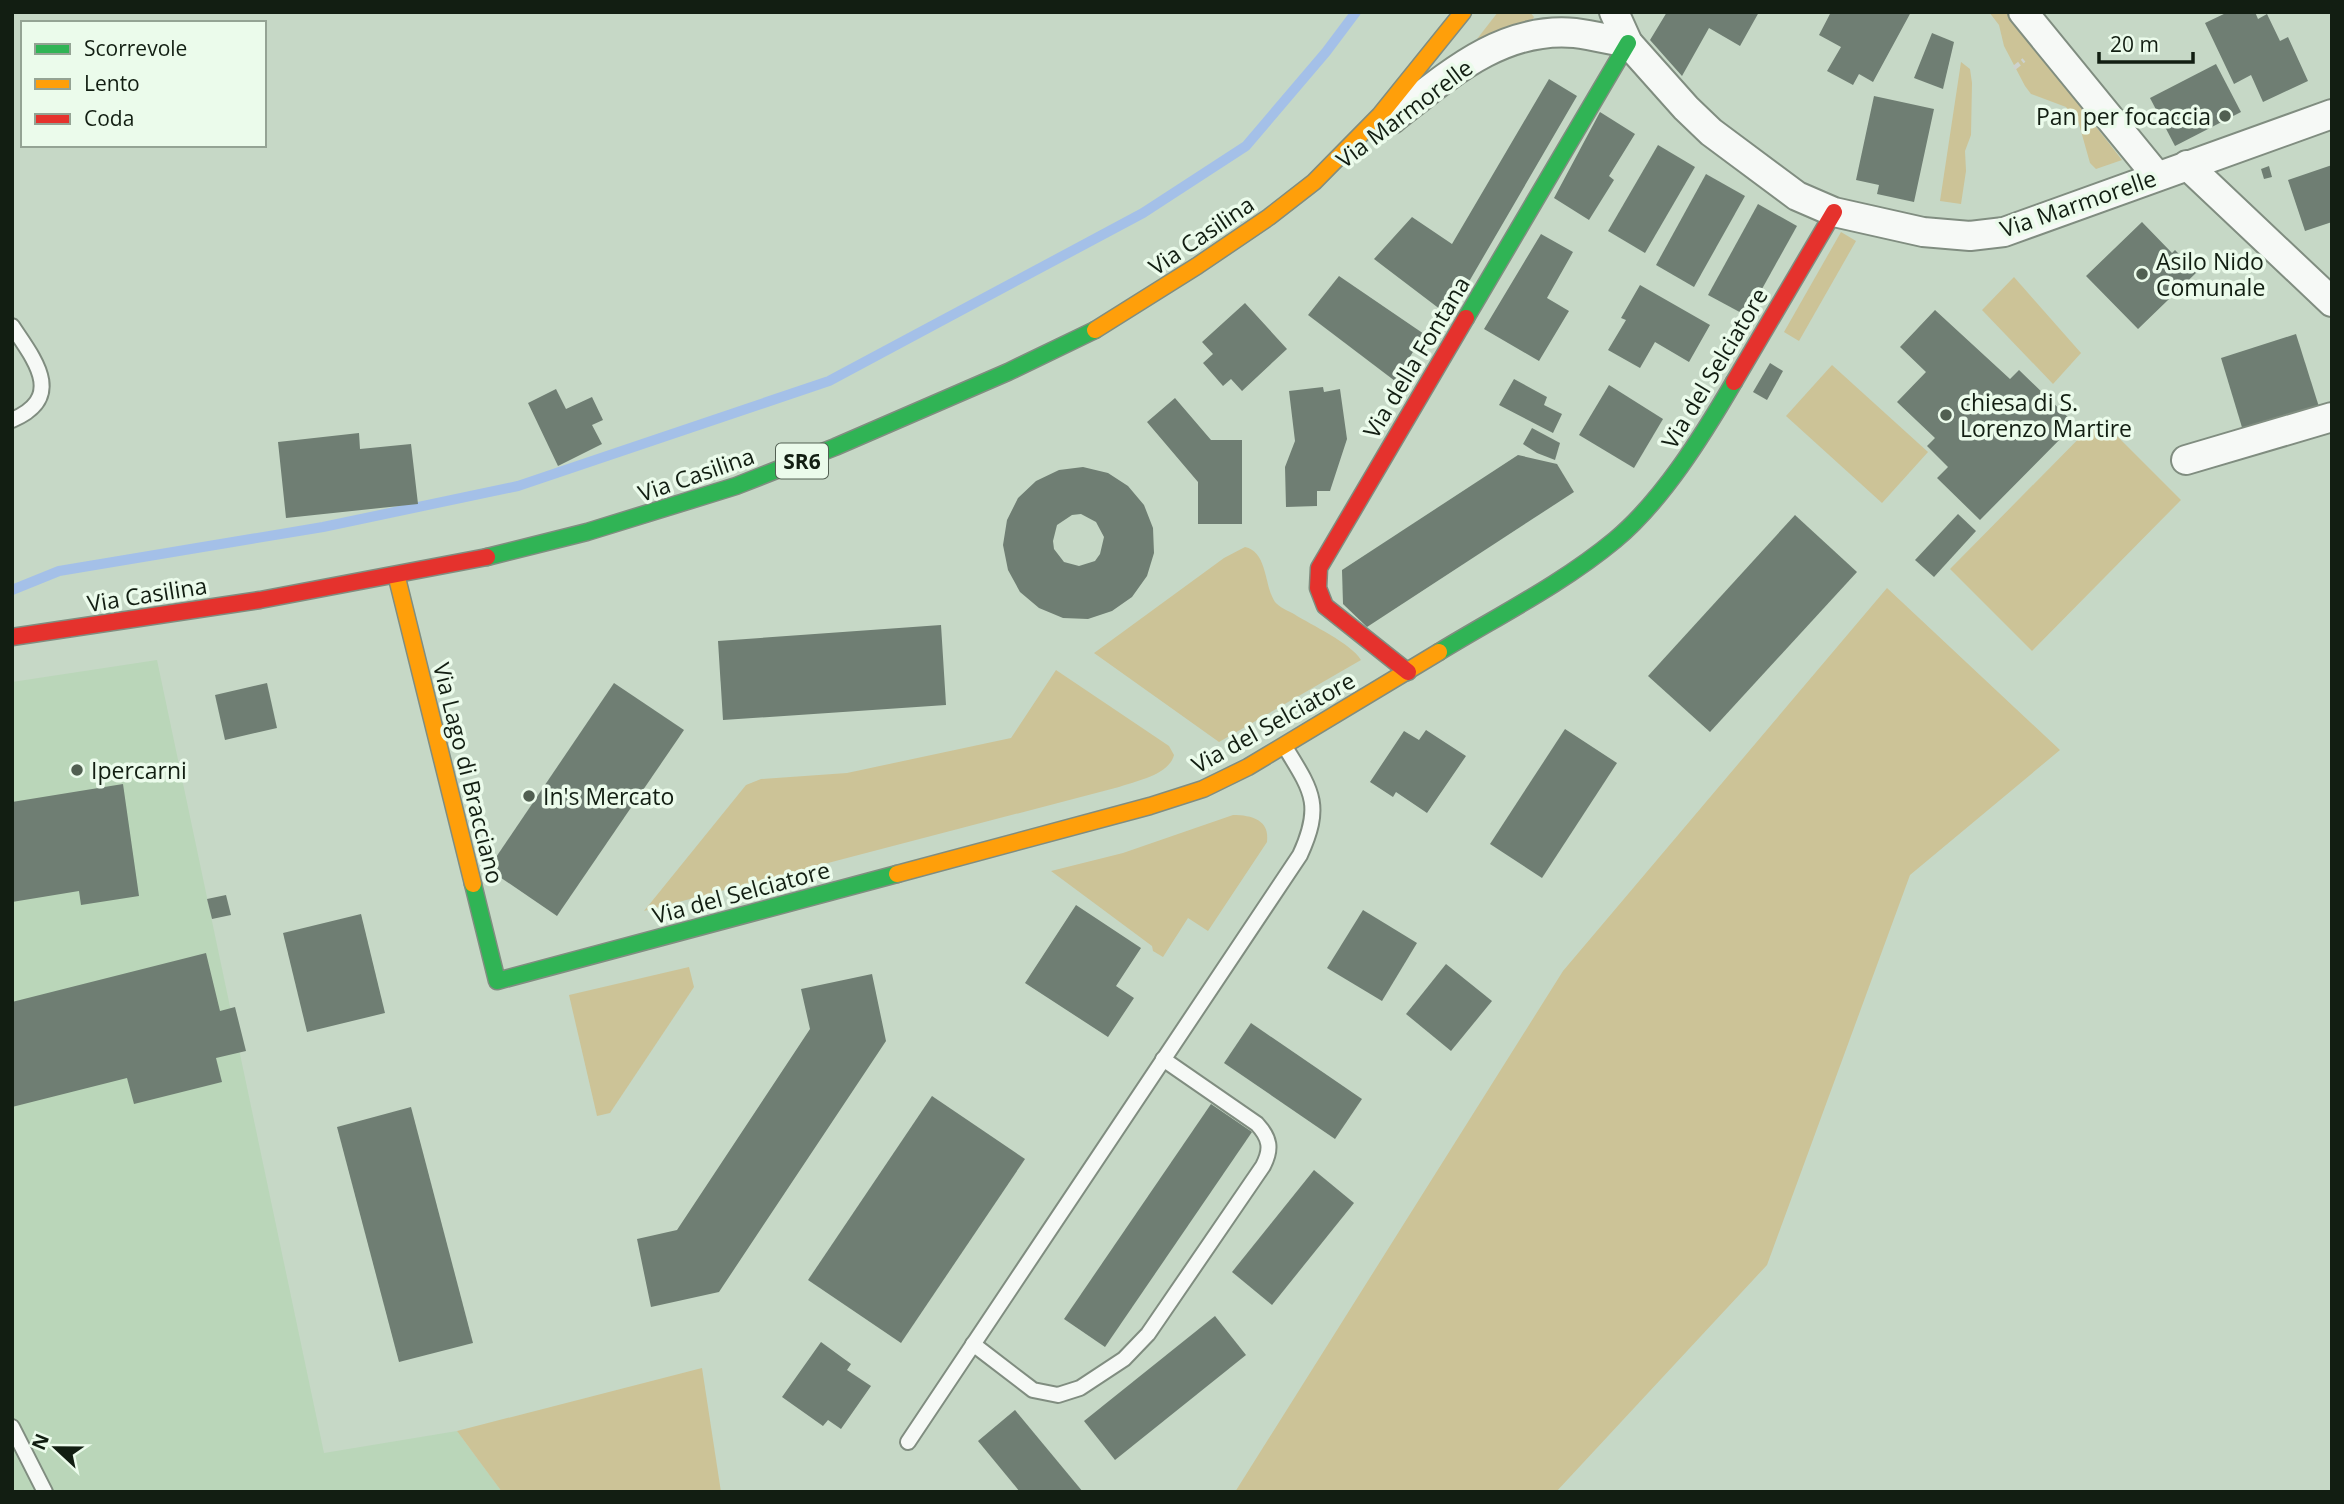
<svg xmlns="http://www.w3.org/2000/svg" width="2344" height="1504" viewBox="0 0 2344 1504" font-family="'Open Sans',sans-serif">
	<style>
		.built { fill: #bad6b9 }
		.green { fill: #ccc397 }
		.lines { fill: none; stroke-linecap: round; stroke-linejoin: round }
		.stream { stroke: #a4c0e8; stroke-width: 10 }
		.building { fill: #6f7e73; fill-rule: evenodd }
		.lane-casing { stroke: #808d80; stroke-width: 18 }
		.street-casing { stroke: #808d80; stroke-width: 32 }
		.fast-casing { stroke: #808d80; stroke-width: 19 }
		.slow-casing { stroke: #808d80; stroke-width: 19 }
		.jam-casing { stroke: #808d80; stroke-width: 19 }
		.path { stroke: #cdd2cd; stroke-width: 4.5; stroke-dasharray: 7 3.5; stroke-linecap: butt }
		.lane { stroke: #f6f9f6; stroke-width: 14 }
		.street { stroke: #f6f9f6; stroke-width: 28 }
		.fast { stroke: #30b455; stroke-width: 16 }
		.slow { stroke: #ff9f0a; stroke-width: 16 }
		.jam { stroke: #e5322d; stroke-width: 16 }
		.poi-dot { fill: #515f51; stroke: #ebfbeb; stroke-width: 2.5 }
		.labels { text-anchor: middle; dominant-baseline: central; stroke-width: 7; stroke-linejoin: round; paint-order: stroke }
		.shield { fill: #ebfbeb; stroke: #536053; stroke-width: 2 }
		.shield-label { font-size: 21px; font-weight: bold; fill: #121e12 }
		.street-label { font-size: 23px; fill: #121e12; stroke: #ebfbeb }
		.poi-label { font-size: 23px; fill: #121e12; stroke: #ebfbeb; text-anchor: start }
	</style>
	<rect width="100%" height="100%" fill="#c6d8c6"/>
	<!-- built -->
	<polygon class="built" points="157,660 324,1453 457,1431 502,1492 12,1492 12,682"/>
	<!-- green -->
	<g class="green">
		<polygon points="1498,12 1530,12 1534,17 1531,22 1477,39"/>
		<polygon points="1989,12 2007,12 2122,160 2096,169 2090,163 2077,117 2071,114 2066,107 2031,94 2025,86 2004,46 1999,25"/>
		<polygon points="1961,62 1970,69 1972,83 1971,135 1965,151 1966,171 1961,204 1940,201"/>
		<polygon points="1841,232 1856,241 1799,341 1784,332"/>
		<polygon points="2014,277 2081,353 2053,384 1982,310"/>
		<polygon points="1832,365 1928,452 1882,503 1786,416"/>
		<polygon points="2099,418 2181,500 2032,651 1950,569"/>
		<path d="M1245,547C1268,552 1264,586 1275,602C1279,607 1288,611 1294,614C1311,625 1351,643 1361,660L1219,742L1094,653L1224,558Z"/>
		<polygon points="1887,588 2060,750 1910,875 1767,1265 1556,1492 1235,1492 1563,971"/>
		<path d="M1056,670L1169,746L1174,755C1169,775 1136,781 1119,787L644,911L746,785L761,779L847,773L1011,738Z"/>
		<path d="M1233,815C1252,815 1270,820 1267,842L1208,931L1188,918L1163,957L1153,951L1152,946L1051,871L1123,853Z"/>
		<polygon points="689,967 694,987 610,1113 597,1116 569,995"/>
		<polygon points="702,1368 721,1492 502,1492 457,1431"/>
	</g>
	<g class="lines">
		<!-- stream -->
		<polyline class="stream" points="12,590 59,571 323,527 518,486 829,381 1143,213 1246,146 1326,52 1356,12"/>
	</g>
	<!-- building -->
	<g class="building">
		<polygon points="1667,12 1759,12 1740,46 1709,28 1682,76 1650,40"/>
		<polygon points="1831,12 1911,12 1873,82 1859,74 1853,85 1827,71 1841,47 1819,35"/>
		<polygon points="2228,12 2255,12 2258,19 2267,14 2280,41 2288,37 2308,81 2263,102 2251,75 2234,84 2205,23"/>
		<polygon points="1932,33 1954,42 1943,89 1914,78"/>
		<polygon points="2216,64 2241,112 2175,146 2150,98"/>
		<polygon points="1549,79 1577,96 1449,316 1374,259 1412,217 1452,244"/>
		<polygon points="1874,96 1934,109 1914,202 1877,194 1879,185 1856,180"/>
		<polygon points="1600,112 1635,134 1609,176 1614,180 1589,220 1554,198"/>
		<polygon points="1658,145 1695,167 1645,253 1608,231"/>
		<polygon points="2332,165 2332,222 2305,231 2288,180"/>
		<polygon points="2269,166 2272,177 2264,179 2261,169"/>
		<polygon points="1706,174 1745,196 1694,287 1656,265"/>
		<polygon points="1758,204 1797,226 1747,316 1708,295"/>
		<polygon points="2142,222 2172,253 2175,250 2197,272 2138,329 2086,276"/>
		<polygon points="1541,234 1573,252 1547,298 1569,311 1539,361 1484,329"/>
		<polygon points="1339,276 1424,334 1395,381 1308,315"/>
		<polygon points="1640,285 1710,325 1689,362 1655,342 1640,368 1608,350 1626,320 1621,318"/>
		<polygon points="1245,303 1287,349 1242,391 1231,379 1223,386 1203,363 1213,354 1202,342"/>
		<polygon points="1935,310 2010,379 2019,370 2075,424 1980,520 1937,478 1948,467 1927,446 1935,438 1897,402 1926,372 1900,347"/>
		<polygon points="2296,334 2320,410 2244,434 2221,358"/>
		<polygon points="1770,363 1783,371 1767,400 1753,392"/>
		<polygon points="1514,379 1547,397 1544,405 1562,414 1553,433 1499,405"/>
		<polygon points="1609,385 1663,419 1634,468 1579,435"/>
		<polygon points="1323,387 1324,392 1340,389 1347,439 1330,491 1317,491 1317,506 1286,507 1285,467 1295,441 1289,391"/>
		<polygon points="556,389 566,409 592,397 603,420 592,425 602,444 558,466 528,403"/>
		<polygon points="1175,398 1211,440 1242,440 1242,524 1198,524 1198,482 1147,422"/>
		<polygon points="1532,428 1560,443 1555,460 1537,453 1523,444"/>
		<polygon points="359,433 360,449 411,444 418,504 286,518 278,442"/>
		<polygon points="1518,455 1557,464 1574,492 1367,627 1343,604 1342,570"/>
		<path d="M1083,467L1108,473L1128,486L1144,505L1153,528L1154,553L1147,576L1132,597L1112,611L1088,619L1063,618L1039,608L1020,592L1008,570L1003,545L1007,520L1018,498L1036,481L1059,470ZM1081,514L1096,522L1104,537L1100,554L1095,561L1079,566L1064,562L1054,549L1053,541L1057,525L1072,515Z"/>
		<polygon points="1958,514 1976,531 1934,577 1915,560"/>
		<polygon points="1795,515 1857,572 1710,732 1648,676"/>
		<polygon points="941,625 946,705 723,720 718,641"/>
		<polygon points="267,683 277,728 225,740 215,695"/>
		<polygon points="614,683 684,730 557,916 488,869"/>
		<polygon points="1565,729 1617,763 1542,878 1490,844"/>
		<polygon points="1426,730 1466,756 1427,813 1396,792 1393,797 1370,782 1404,731 1419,740"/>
		<polygon points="123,784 139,896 81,905 79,891 12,902 12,802"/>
		<polygon points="226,895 231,915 212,919 207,899"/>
		<polygon points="1076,905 1141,948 1116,986 1134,998 1108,1037 1025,983"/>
		<polygon points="1363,910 1417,943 1382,1001 1327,968"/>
		<polygon points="361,914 385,1013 307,1032 283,933"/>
		<polygon points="206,953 220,1011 235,1007 246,1051 216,1058 222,1082 134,1104 127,1078 12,1107 12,1002"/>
		<polygon points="1446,964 1492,1001 1451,1051 1406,1014"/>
		<polygon points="872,974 886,1041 719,1292 651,1307 637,1239 677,1230 810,1029 801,989"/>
		<polygon points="1251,1023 1362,1099 1335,1139 1224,1063"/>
		<polygon points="932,1096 1025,1159 901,1343 808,1280"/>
		<polygon points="1211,1104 1252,1132 1105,1347 1064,1319"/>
		<polygon points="411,1107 473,1343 399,1362 337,1127"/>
		<polygon points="1314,1170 1354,1203 1272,1305 1232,1272"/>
		<polygon points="1215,1316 1246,1355 1115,1460 1084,1421"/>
		<polygon points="821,1342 851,1364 847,1370 871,1386 841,1429 828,1420 823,1426 782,1397"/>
		<polygon points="1015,1410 1083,1492 1020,1492 978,1441"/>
	</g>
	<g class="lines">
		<!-- lane casing -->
		<g class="lane-casing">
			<g id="lane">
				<path d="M12,326C34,359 66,397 12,420"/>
				<path d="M973,1344L1033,1390L1058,1395L1080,1388L1124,1359L1148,1334L1263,1166C1272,1149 1270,1138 1257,1124L1163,1059"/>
				<polyline points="12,1427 45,1492"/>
				<path d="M908,1442L1300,855C1323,805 1312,791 1285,747"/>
			</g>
		</g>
		<!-- street casing -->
		<g class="street-casing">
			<g id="street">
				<polyline points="1614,12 1628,43 1686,108 1711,132 1797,196 1834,212 1923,232 1970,236 2004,232 2332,114"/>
				<polyline points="2023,12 2157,176"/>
				<path d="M1392,119C1446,77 1501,26 1575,33C1592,35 1611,40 1628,43"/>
				<polyline points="2187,165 2332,302"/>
				<polyline points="2186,460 2332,417"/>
			</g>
		</g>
		<!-- fast casing -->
		<g class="fast-casing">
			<g id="fast">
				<polyline points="1466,318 1628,43"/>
				<polyline points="487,557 587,532 736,486 835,447 1008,372 1095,330"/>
				<path d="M1439,652C1498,616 1562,584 1615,540C1662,501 1703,435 1734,382"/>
				<polyline points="473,884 497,981 897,874"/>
			</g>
		</g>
		<!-- slow casing -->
		<g class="slow-casing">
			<g id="slow">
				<polyline points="1095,330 1197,266 1269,217 1314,182 1380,115 1463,12"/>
				<polyline points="397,578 473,884"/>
				<polyline points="897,874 1150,806 1203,789 1248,767 1439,652"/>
			</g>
		</g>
		<!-- jam casing -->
		<g class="jam-casing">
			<g id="jam">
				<polyline points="1734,382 1834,212"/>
				<polyline points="12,637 260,600 487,557"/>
				<polyline points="1408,672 1325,606 1318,588 1319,568 1466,318"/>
			</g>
		</g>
		<!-- path -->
		<polyline class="path" points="2014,68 2024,60"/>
		<!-- lane -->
		<use href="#lane" class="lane"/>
		<!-- street -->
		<use href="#street" class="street"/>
		<!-- fast -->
		<use href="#fast" class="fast"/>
		<!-- slow -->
		<use href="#slow" class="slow"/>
		<!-- jam -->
		<use href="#jam" class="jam"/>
	</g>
	<!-- markers -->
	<g class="poi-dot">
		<circle cx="2225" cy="116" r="7"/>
		<circle cx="2142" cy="274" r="7"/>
		<circle cx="1946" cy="415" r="7"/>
		<circle cx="77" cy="770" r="7"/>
		<circle cx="529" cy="796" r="7"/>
	</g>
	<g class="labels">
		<!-- shield labels -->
		<rect class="shield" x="776" y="443.5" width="52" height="35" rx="5"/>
		<g class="shield-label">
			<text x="802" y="461">SR6</text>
		</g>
		<!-- street labels -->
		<g class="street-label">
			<text transform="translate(1404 113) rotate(-37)">Via Marmorelle</text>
			<text transform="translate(2078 203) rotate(-19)">Via Marmorelle</text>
			<text transform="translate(1201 235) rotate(-34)">Via Casilina</text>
			<text transform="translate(1416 357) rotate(-59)">Via della Fontana</text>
			<text transform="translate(1714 368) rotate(-59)">Via del Selciatore</text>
			<text transform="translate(696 474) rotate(-19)">Via Casilina</text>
			<text transform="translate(147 594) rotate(-9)">Via Casilina</text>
			<text transform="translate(1273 722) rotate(-29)">Via del Selciatore</text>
			<text transform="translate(469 773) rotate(76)">Via Lago di Bracciano</text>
			<text transform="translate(741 892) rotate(-15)">Via del Selciatore</text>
		</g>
		<!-- poi labels -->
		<g class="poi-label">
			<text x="2211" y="116" text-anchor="end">Pan per focaccia</text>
			<text x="2156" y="261">Asilo Nido<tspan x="2156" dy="26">Comunale</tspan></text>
			<text x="1960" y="402">chiesa di S.<tspan x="1960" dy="26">Lorenzo Martire</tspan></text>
			<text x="91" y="770">Ipercarni</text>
			<text x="543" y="796">In's Mercato</text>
		</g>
	</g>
	<!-- border -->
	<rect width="2344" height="1504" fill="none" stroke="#121e12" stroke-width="28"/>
	<!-- legend -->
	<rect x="21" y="21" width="245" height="126" fill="#ebfbeb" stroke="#94a394" stroke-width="2"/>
	<rect x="35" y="44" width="35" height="10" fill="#30b455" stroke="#94a394" stroke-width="2"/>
	<text x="84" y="56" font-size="21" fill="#121e12">Scorrevole</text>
	<rect x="35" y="79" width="35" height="10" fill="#ff9f0a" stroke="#94a394" stroke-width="2"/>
	<text x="84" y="91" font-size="21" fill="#121e12">Lento</text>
	<rect x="35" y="114" width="35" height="10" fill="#e5322d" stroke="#94a394" stroke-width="2"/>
	<text x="84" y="126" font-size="21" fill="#121e12">Coda</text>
	<!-- north arrow -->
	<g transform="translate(56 1448) rotate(292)" stroke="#ebfbeb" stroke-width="5" paint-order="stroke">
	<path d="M0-5L12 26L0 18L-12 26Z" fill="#121e12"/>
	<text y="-10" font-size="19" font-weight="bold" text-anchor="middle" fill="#121e12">N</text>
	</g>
	<!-- scale -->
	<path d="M2099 52v10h94v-10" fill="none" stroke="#121e12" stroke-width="3.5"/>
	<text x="2110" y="52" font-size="21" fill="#121e12" stroke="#ebfbeb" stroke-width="5" paint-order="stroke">20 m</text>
</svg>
